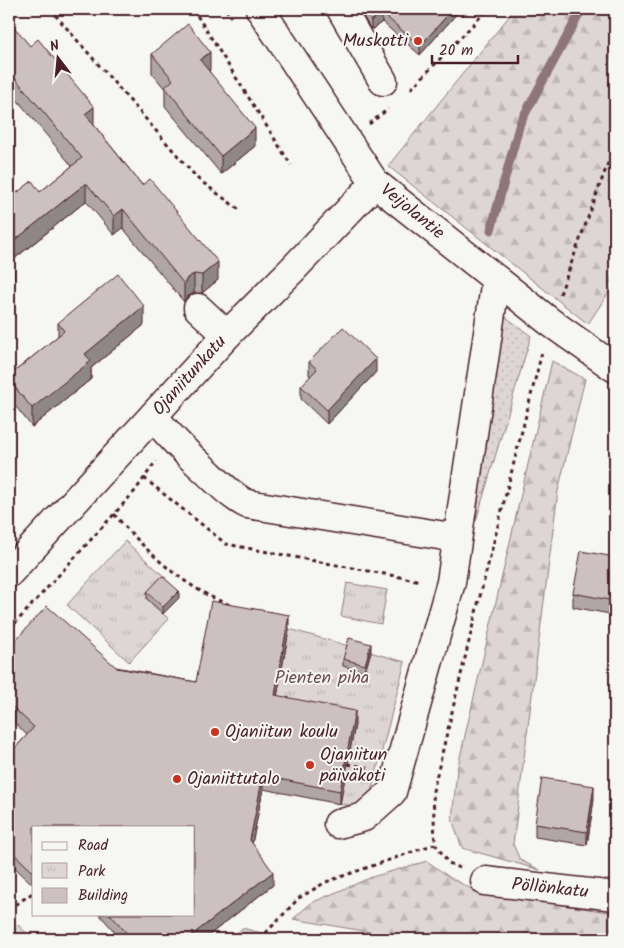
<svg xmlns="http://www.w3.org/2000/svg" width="624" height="948" viewBox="0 0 624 948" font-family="Kalam,sans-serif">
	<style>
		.grass { fill: url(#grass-dots); stroke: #947a80 }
		.forest { fill: url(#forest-firs); stroke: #947a80 }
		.park { fill: url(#park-tufts); stroke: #947a80 }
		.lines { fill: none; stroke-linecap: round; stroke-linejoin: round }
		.stream { stroke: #8e747a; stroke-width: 9 }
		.minor-casing { stroke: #4a1f2b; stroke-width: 31 }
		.path { stroke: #4a1f2b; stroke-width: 3; stroke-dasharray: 4 4; stroke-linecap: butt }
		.minor { stroke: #f6f6f2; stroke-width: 28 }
		.wall { fill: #afa6a5; stroke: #4a1f2b }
		.shaded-wall { fill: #8f8786; stroke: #4a1f2b }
		.building { fill: #ccc1c0; stroke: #4a1f2b }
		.poi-dot { fill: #c8321e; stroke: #f6f6f2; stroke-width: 2 }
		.labels { text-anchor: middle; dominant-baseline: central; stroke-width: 4; stroke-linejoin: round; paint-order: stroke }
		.poi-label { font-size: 18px; fill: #4a1f2b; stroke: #f6f6f2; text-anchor: start }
		.street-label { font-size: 18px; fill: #4a1f2b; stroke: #f6f6f2 }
		.park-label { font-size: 18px; fill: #6f4d56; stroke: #f6f6f2 }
	</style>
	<defs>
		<pattern id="grass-dots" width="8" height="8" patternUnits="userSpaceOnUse" patternTransform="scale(1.25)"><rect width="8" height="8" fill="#ddd6d5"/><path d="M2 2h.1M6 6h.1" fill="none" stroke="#bfb7b7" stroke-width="1.8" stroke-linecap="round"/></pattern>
		<pattern id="forest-firs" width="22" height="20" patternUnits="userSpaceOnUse" patternTransform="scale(1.25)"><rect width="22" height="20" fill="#ddd6d5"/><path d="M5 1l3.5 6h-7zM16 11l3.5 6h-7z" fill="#bfb7b7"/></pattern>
		<pattern id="park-tufts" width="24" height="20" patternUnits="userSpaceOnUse" patternTransform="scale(1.25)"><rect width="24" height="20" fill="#ddd6d5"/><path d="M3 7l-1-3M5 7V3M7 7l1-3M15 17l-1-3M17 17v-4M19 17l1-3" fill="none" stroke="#bfb7b7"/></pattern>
	</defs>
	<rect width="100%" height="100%" fill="#f6f6f2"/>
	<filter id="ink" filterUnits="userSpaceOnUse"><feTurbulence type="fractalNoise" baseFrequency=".02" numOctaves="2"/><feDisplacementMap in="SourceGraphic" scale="10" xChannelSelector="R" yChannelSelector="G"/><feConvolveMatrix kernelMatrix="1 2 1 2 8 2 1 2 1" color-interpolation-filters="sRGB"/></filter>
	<g filter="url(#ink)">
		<!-- grass -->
		<polygon class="grass" points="498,311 531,336 476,521"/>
		<!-- forest -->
		<g class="forest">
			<polygon points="515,9 615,9 615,283 588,324 388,166"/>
			<polygon points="552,361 585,379 558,491 513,844 520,860 540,870 462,848 452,819 457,770"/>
			<polygon points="427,861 449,877 477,892 615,913 615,939 411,939 293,919 311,903 372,877"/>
		</g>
		<!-- park -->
		<g class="park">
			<polygon points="125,541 166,578 162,583 163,614 169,619 129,662 67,605"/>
			<polygon points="347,583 387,590 381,624 341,616"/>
			<polygon points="289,629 405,662 367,808 340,804 275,708"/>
			<polygon points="17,924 33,939 9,939 9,929"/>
			<polygon points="242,928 278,937 278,939 232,939"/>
		</g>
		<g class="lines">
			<!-- stream -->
			<polyline class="stream" points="491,230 520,123 582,9"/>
			<!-- minor casing -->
			<g class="minor-casing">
				<g id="minor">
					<polyline points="260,9 375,183 550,322 615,368"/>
					<polyline points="341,9 383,81"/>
					<polyline points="198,308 227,335"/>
					<path d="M153,416C169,436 186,453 205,470C218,482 231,496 247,504L457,538"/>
					<polyline points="9,573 227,335 293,269 375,183"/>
					<polyline points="338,824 364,817 392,792 451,582 496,279"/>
					<polyline points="485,881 615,896"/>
				</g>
			</g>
			<!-- path -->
			<g class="path">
				<polyline points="50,9 198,179 241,211"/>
				<polyline points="193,9 291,165"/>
				<polyline points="226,9 231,17"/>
				<polyline points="411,89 488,9"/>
				<polyline points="369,124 388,109"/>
				<polyline points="560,294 615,144"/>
				<polyline points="144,478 226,544 421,581"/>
				<path d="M114,514C145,550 185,589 230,605"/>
				<polyline points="9,630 135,491 156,461"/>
				<polyline points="348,764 369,768"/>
				<polyline points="460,868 449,863 435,844 433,791 477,608 542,352"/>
				<polyline points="9,909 34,892"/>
				<polyline points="260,939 299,898 326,882 435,844"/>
				<polyline points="614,939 615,934"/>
			</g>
			<!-- minor -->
			<use href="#minor" class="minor"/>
		</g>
		<!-- wall -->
		<g class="wall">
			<polygon points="359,9 461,9 420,55 382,22 371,30"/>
			<polygon points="9,21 94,125 218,280 202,293 194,293 187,297 184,302 123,228 114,235 86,201 13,260 14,280 9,285 9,199 40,192 72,166 9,90"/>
			<polygon points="152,54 210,70 209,71 255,146 221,174 165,106 165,89 152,73"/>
			<polygon points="58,323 144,325 91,368 91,379 32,427 9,398 9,376 58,336"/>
			<polygon points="309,362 376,372 327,424 301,399 301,386 311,376 309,375"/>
			<polygon points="615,557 615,615 573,607 573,593"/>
			<polygon points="147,592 179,598 163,614 147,599"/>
			<polygon points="289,629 277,696 355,724 340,804 263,789 252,843 273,885 204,939 121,939 99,914 194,914 34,827 32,884 9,862 9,755 27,735 9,718 9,647 196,682"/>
			<polygon points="371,651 365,672 343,666 343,659"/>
			<polygon points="594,799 587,845 535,837 535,824"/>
		</g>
		<!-- shaded-wall -->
		<g class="shaded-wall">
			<polygon points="453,9 461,9 420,55 420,46"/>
			<polygon points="382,13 382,22 371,30 371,21"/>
			<polygon points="210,52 210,70 200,79 200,60"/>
			<polygon points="94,107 94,125 85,114"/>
			<polygon points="255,128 255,146 221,174 221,156"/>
			<polygon points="86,183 86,201 9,263 9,245"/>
			<polygon points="123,209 123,228 114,235 114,216"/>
			<polygon points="14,262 14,280 9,285 9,266"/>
			<polygon points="218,262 218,280 202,293 202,275"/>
			<polygon points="194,274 194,293 187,297 184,302 184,284 187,278"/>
			<polygon points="144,306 144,325 91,368 91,379 32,427 32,408 85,354"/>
			<polygon points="376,359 376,372 327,424 327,410"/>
			<polygon points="179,591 179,598 163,614 163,607"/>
			<polygon points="289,615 289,629 275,708 275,695"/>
			<polygon points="371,644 371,651 365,672 365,665"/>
			<polygon points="355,711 355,724 340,804 340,791"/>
			<polygon points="263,776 263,789 250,854 250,840"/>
			<polygon points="594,786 594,799 587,845 587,832"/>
			<polygon points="34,869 34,882 32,884 32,871"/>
			<polygon points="273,872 273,885 204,939 187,939"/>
		</g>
		<!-- building -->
		<g class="building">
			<polygon points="364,9 453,9 420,46 382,13 371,21"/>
			<polygon points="9,21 30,46 38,39 94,107 85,114 142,185 150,179 218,262 202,275 194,274 187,278 184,284 123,209 114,216 86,183 9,245 9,199 32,181 40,192 82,158 9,71"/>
			<polygon points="188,24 210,52 200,60 255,128 221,156 165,87 173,80 152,54"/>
			<polygon points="9,255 14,262 9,266"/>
			<polygon points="118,274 144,306 85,354 91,361 32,408 9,380 9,376 64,331 58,323"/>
			<polygon points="343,327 376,359 327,410 301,386 317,369 309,362"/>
			<polygon points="581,551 615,557 615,601 573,593"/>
			<polygon points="162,576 179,591 163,607 147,592"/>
			<polygon points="211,601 289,615 275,695 355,711 340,791 263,776 250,840 273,872 187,939 132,939 110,914 194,914 194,827 34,827 34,869 32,871 9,849 9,755 34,727 9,704 9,647 47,606 117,668 196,682"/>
			<polygon points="349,638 371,644 365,665 343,659"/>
			<polygon points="542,778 594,786 587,832 535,824"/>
		</g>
	</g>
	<!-- markers -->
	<g class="poi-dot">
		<circle cx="418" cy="41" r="5"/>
		<circle cx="215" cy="732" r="5"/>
		<circle cx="310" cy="765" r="5"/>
		<circle cx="177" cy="779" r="5"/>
	</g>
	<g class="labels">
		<!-- poi labels -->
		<g class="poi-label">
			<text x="408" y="41" text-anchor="end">Muskotti</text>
			<text x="225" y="732">Ojaniitun koulu</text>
			<text x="320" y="755">Ojaniitun<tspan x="320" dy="21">päiväkoti</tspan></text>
			<text x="187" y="779">Ojaniittutalo</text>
		</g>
		<!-- street labels -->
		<g class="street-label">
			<text transform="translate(412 212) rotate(39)">Veijolantie</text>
			<text transform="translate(190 376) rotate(-48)">Ojaniitunkatu</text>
			<text transform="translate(550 889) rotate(6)">Pöllönkatu</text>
		</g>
		<!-- park labels -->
		<g class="park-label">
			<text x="322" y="678">Pienten piha</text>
		</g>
	</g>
	<!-- margin -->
	<rect width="624" height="948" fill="none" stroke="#f6f6f2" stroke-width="30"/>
	<rect x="15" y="15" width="594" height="918" fill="none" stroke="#4a1f2b" stroke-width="2" filter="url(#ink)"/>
	<!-- legend -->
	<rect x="32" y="826" width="162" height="90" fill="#f6f6f2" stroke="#b1a0a2"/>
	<rect x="42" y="842" width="25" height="8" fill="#f6f6f2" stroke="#b1a0a2"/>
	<text x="78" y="850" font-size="15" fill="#4a1f2b">Road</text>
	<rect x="42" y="863" width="25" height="15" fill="url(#park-tufts)" stroke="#b1a0a2"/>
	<text x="78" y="876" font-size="15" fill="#4a1f2b">Park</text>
	<rect x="42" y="888" width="25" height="15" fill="#ccc1c0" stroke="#b1a0a2"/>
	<text x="78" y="900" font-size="15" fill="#4a1f2b">Building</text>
	<!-- north arrow -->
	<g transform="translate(58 58) rotate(344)" stroke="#f6f6f2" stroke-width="4" paint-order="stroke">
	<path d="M0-4L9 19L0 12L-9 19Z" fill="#4a1f2b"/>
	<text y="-8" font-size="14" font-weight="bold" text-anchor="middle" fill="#4a1f2b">N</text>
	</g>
	<!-- scale -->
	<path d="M432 55v8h86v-8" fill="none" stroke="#4a1f2b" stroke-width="2.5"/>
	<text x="439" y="55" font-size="15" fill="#4a1f2b" stroke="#f6f6f2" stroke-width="4" paint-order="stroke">20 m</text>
</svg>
